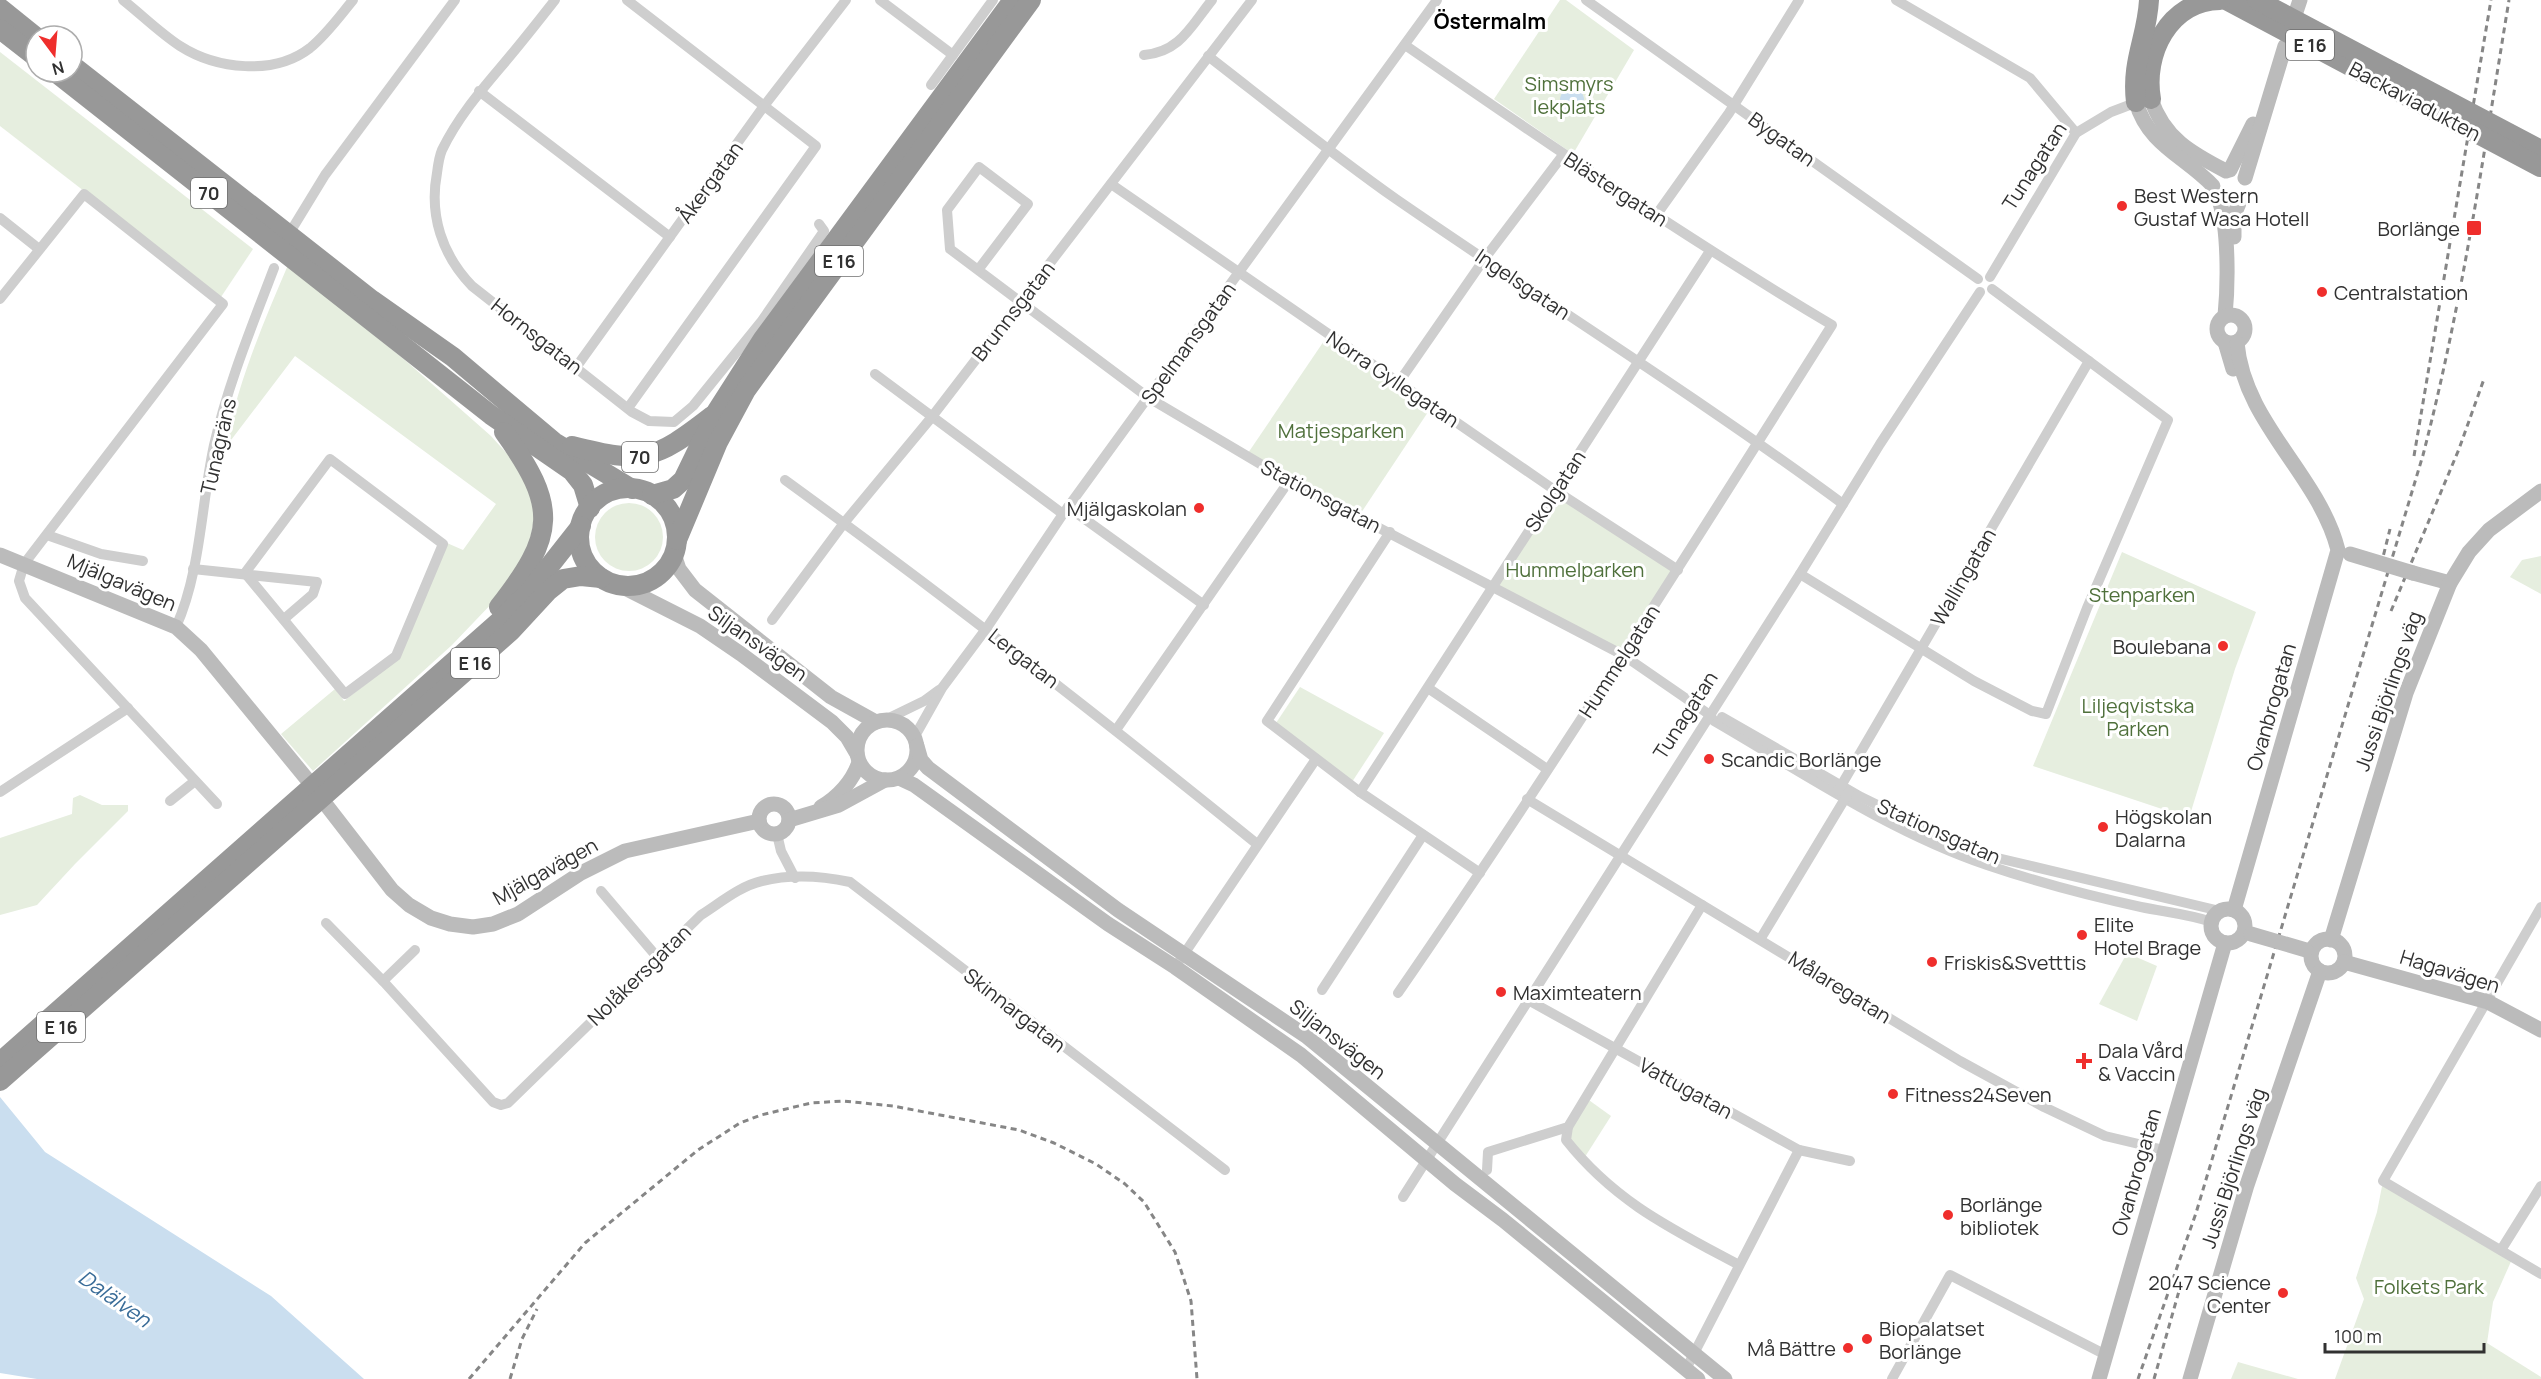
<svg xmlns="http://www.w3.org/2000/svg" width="2541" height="1379" viewBox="0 0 2541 1379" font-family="Manrope,sans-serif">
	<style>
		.green { fill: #e6eedf }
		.water { fill: #cadeef }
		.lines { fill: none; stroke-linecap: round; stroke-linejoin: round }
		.street { stroke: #cecece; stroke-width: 10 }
		.secondary { stroke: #bbb; stroke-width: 15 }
		.highway { stroke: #989898; stroke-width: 20 }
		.rail { stroke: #868686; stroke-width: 3; stroke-dasharray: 6 4.5; stroke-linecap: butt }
		.secondary-bridge { stroke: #bbb; stroke-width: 15 }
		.highway-bridge { stroke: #989898; stroke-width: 20 }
		.poi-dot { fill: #ef2e2c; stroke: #fff; stroke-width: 2 }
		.labels { text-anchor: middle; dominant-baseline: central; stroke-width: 6; stroke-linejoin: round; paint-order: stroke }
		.shield { fill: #fff; stroke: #6f6f6f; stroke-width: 1.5 }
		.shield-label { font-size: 18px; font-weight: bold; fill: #313131 }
		.park-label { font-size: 20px; fill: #4f703b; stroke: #fff }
		.street-label { font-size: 20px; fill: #313131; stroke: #fff }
		.poi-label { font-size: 20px; fill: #313131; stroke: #fff; text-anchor: start }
		.neighbourhood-label { font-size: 21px; font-weight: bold; fill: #000; stroke: #fff }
		.water-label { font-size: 21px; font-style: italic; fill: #396c98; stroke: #fff }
	</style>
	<rect width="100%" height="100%" fill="#fff"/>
	<!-- green -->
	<g class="green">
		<polygon points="1560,0 1566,0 1634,50 1573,154 1494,99"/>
		<polygon points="0,52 253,249 221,297 0,126"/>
		<path d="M288,265L406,361L491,436L511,458L537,505L527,554L496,599L452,645L313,771L281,734L335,689L344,701L398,659L447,543L463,550L496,504L295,356L225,448C238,382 262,326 288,265Z"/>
		<polygon points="1328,335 1432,406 1359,516 1246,456"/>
		<polygon points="1556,491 1678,570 1623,655 1493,588"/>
		<circle cx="629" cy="537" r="34"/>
		<polygon points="2122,552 2256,612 2235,669 2189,818 2033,766"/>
		<polygon points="2541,556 2541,594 2510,577 2522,560"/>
		<polygon points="1300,687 1384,733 1352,782 1274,726"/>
		<polygon points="80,795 102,805 128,805 128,811 75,864 37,905 0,915 0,838 72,814 73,798"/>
		<polygon points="2127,953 2157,966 2137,1021 2099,1004"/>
		<polygon points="1586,1098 1611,1116 1583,1160 1573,1150 1568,1127"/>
		<polygon points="2383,1181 2513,1257 2493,1302 2487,1343 2541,1377 2541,1379 2335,1379 2364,1299 2356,1278 2377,1212"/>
		<polygon points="2238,1362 2298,1379 2231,1379"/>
	</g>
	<!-- water -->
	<g class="water">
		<circle cx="1572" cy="100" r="12"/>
		<polygon points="0,1097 45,1152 271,1296 364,1379 37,1379 0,1373"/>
	</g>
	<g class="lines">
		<!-- street -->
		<g class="street">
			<path d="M123,0C142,15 160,33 180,46C216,69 274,76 310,48C327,34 339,17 353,0"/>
			<path d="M555,0C537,23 519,46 500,68C478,94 457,119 442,150C439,157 438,165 437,173C429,215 442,255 472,286L632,412L649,421L674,422L693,406L761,322L824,231L819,224"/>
			<polyline points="627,0 816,146 628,408"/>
			<polyline points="880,0 953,55"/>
			<polyline points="1586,0 1978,279"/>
			<polyline points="1896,0 2030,78 2076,133"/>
			<path d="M1144,55C1180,52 1191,26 1212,0"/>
			<path d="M1208,56C1270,104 1332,154 1396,199C1545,302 1698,397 1843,504"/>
			<polyline points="931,85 993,0"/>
			<polyline points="479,91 670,237"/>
			<polyline points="1111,184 1556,491 1678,570"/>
			<polyline points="1657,214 1729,113 1799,0"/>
			<polyline points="0,218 39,249"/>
			<polyline points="292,229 325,175 455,0"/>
			<path d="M978,270L1028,204L979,167L947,210L950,249L1149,398L1289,481L1623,655L1710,715L1714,721C1802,772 1890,832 1987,865C2037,882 2090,896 2141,907C2165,912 2188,914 2212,922"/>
			<polyline points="1990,277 2076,133 2111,112 2140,101"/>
			<polyline points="0,299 84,194 223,304 24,564 19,581 25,598 217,804"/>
			<polyline points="577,366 764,106 846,0"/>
			<polyline points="875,374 1063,514"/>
			<polyline points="1399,382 1485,258 1563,155"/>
			<polygon points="330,459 443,544 396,656 345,694 245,573"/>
			<path d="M785,480C946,597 1103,719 1257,844"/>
			<polyline points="1068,507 1204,605"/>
			<polyline points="1390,532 1267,721 1360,792 1480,873"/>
			<polyline points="47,535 101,554 143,561"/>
			<polyline points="193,569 317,582 313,594 284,619"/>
			<polyline points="1800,574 1974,681 2032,711 2046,714 2087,608 2168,420 1992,289"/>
			<polyline points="772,620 844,523 931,418 1252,0"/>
			<path d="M176,627C201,571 201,505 214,445C228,384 252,326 274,268"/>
			<polyline points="1428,688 1547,769"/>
			<polyline points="1722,717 1861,797 1947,839 1989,856 2220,911"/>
			<polyline points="887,719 924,701 939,690"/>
			<polyline points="1116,730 1289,481"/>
			<polyline points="915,736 942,688 986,629 1063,514 1437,0"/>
			<polyline points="1838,791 2089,361"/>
			<polyline points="0,792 128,708"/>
			<polyline points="1360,792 1710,251"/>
			<polyline points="1527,799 1960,1061 2044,1107 2105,1136 2164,1150"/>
			<polyline points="170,801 195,781"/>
			<polyline points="777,834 781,851 795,878"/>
			<polyline points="601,891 657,957"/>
			<polyline points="2541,907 2383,1181 2541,1274"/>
			<path d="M326,923L383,981L493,1102L501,1105L508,1103L701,915C720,903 740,886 762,881C791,874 822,876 850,882L1225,1170"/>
			<polyline points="1761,938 1849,792"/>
			<polyline points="1180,960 1316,759"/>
			<polyline points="383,981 415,950"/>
			<polyline points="1322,990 1423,835"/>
			<path d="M1398,993C1549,774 1690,550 1832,325C1686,238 1545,142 1405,45"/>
			<polyline points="1528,1000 1799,1150 1850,1161"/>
			<path d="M1568,1127L1566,1140C1615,1202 1672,1229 1739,1265"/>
			<polyline points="1487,1170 1488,1152 1568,1127 1702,905"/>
			<polyline points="1403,1197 1800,574 1880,444 1980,292"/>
			<polyline points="2501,1250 2541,1186"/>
			<polyline points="1686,1369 1799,1150"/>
			<polyline points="1892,1379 1950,1275 2106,1355"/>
		</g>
		<!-- secondary -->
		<g class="secondary">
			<polyline points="2296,12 2300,0"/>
			<path d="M2151,99C2164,138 2191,153 2226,171"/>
			<path d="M2136,102C2148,145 2186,157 2213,186"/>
			<polyline points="2230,170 2253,124"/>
			<polyline points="2245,178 2285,46"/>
			<path d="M2219,200C2229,229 2228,286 2225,316"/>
			<polyline points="2234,237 2234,215 2239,203"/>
			<circle cx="2231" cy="329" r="14"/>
			<polyline points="2225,342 2233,369"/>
			<polyline points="674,554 679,569 695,590 831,697 876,722"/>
			<polyline points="0,555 176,627 201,650 306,778"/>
			<polyline points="2413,573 2450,583"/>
			<polyline points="621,586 700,626 741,654 832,722 847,737 857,754"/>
			<circle cx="887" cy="750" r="30"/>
			<polyline points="917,746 921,760 928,768 1118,910 1306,1036 1725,1379"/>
			<polyline points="899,778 914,785 1108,924 1175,967 1301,1055 1455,1184 1503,1220 1698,1379"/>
			<circle cx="774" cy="819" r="15"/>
			<polyline points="327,806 392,890 409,905 431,918 450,924 473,927 493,924 518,914 581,873 625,851 759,821"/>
			<path d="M821,807C838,797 853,781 859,762"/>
			<polyline points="789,820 839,805 885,780"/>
			<circle cx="2228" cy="926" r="17"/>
			<path d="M2234,910L2338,550C2319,475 2244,423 2237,343"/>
			<circle cx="2328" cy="956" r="17"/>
			<polyline points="2331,940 2406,693 2450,583 2469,552 2489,530 2541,491"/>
			<polyline points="2344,962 2488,1002 2541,1030"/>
			<polyline points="2099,1379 2225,943"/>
			<polyline points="2190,1379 2247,1185 2320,971"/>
		</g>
		<!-- highway -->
		<g class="highway">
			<polyline points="2226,0 2395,90"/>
			<polyline points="2257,0 2397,74"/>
			<polyline points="0,8 36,37"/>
			<polyline points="0,29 36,57"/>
			<polyline points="72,65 372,300 453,357 554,442 632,489"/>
			<polyline points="55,72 491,415 572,471 583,485 590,508"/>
			<path d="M2151,99C2143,54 2169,1 2220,0"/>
			<path d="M2136,102C2131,61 2147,38 2149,0"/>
			<path d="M572,446C643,464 654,461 712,416"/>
			<circle cx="628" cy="537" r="49"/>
			<polyline points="652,495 673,489 683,480 715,414 763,339 1013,0"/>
			<polyline points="677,540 718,442 746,390 1031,0"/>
			<path d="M499,607C556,534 558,507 504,432"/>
			<polyline points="0,1062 502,619 529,592 581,526"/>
			<polyline points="0,1081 511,631 548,591 563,579 581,576 601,578"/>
		</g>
		<!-- rail -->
		<g class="rail">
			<polyline points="2414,456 2491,0"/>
			<polyline points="2381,565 2390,529"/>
			<polyline points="2391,611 2459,449 2484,379"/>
			<polyline points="469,1379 585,1243 698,1150 740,1123 761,1115 811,1103 843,1101 893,1106 1019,1130 1054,1143 1096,1164 1125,1184 1144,1202 1175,1252 1191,1301 1197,1379"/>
			<polyline points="510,1379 522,1339 537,1309"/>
			<path d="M2138,1379L2196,1213L2423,455C2462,305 2484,152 2509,0"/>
			<polyline points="2154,1379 2181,1284"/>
		</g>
		<!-- secondary-bridge -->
		<g class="secondary-bridge">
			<polyline points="2350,554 2413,573"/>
			<polyline points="2251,934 2306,950"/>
		</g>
		<!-- highway-bridge -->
		<g class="highway-bridge">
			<polyline points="2397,74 2541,150"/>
			<polyline points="2395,90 2540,167"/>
		</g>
	</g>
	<!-- markers -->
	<g class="poi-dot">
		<circle cx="2122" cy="206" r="6"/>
		<rect x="2466" y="220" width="16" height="16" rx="3"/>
		<circle cx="2322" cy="292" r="6"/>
		<circle cx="1199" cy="508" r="6"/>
		<circle cx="2223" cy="646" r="6"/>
		<circle cx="1709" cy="759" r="6"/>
		<circle cx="2103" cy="827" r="6"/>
		<circle cx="2082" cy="935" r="6"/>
		<circle cx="1932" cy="962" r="6"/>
		<circle cx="1501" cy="992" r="6"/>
		<path d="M2081 1052h6v6h6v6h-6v6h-6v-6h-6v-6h6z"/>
		<circle cx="1893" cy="1094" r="6"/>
		<circle cx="1948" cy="1215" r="6"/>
		<circle cx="2283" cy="1293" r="6"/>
		<circle cx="1867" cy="1339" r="6"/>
		<circle cx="1848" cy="1348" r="6"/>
	</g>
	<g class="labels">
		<!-- shield labels -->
		<g class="shield">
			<rect x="2286" y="30" width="48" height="30" rx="4.5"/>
			<rect x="191" y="178" width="36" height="30" rx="4.5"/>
			<rect x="815" y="246" width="48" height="30" rx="4.5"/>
			<rect x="622" y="442" width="36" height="30" rx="4.5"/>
			<rect x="451" y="648" width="48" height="30" rx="4.5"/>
			<rect x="37" y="1012" width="48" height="30" rx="4.5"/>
		</g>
		<g class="shield-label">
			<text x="2310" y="45">E 16</text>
			<text x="209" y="193">70</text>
			<text x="839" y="261">E 16</text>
			<text x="640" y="457">70</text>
			<text x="475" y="663">E 16</text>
			<text x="61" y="1027">E 16</text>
		</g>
		<!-- park labels -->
		<g class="park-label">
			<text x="1569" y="83">Simsmyrs<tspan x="1569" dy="23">lekplats</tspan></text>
			<text x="1341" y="430">Matjesparken</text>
			<text x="1575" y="569">Hummelparken</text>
			<text x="2142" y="594">Stenparken</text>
			<text x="2138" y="705">Liljeqvistska<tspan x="2138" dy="23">Parken</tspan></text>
			<text x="2429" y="1286">Folkets Park</text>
		</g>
		<!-- street labels -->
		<g class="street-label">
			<text transform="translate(2415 101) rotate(28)">Backaviadukten</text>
			<text transform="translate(1782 139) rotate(36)">Bygatan</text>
			<text transform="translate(2034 166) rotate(-57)">Tunagatan</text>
			<text transform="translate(710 182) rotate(-54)">Åkergatan</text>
			<text transform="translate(1616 189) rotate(33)">Blästergatan</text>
			<text transform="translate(1523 284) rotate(34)">Ingelsgatan</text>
			<text transform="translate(1013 311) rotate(-52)">Brunnsgatan</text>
			<text transform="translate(537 336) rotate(38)">Hornsgatan</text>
			<text transform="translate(1188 343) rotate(-54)">Spelmansgatan</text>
			<text transform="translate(1393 379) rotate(34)">Norra Gyllegatan</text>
			<text transform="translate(218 446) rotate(-77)">Tunagräns</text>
			<text transform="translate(1555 491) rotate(-57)">Skolgatan</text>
			<text transform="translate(1321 496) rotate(28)">Stationsgatan</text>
			<text transform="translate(1963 577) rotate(-60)">Wallingatan</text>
			<text transform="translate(122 582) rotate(23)">Mjälgavägen</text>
			<text transform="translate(758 643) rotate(35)">Siljansvägen</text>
			<text transform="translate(1024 658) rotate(38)">Lergatan</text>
			<text transform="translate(1619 661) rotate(-57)">Hummelgatan</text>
			<text transform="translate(2388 691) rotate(-71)">Jussi Björlings väg</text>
			<text transform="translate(2271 707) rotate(-74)">Ovanbrogatan</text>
			<text transform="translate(1685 715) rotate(-57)">Tunagatan</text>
			<text transform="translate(1939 831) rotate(24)">Stationsgatan</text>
			<text transform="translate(545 871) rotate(-29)">Mjälgavägen</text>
			<text transform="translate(2450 971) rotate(17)">Hagavägen</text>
			<text transform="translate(639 975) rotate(-44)">Nolåkersgatan</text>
			<text transform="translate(1840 987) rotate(32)">Målaregatan</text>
			<text transform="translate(1015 1010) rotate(38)">Skinnargatan</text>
			<text transform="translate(1338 1039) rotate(38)">Siljansvägen</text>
			<text transform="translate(1686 1088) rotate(29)">Vattugatan</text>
			<text transform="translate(2233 1168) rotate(-72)">Jussi Björlings väg</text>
			<text transform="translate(2136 1172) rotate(-74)">Ovanbrogatan</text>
		</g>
		<!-- poi labels -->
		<g class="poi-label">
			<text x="2134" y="195">Best Western<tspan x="2134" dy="23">Gustaf Wasa Hotell</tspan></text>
			<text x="2460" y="228" text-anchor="end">Borlänge</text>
			<text x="2334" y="292">Centralstation</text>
			<text x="1187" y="508" text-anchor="end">Mjälgaskolan</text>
			<text x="2211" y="646" text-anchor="end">Boulebana</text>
			<text x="1721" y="759">Scandic Borlänge</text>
			<text x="2115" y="816">Högskolan<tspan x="2115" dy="23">Dalarna</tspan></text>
			<text x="2094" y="924">Elite<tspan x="2094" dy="23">Hotel Brage</tspan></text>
			<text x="1944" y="962">Friskis&amp;Svetttis</text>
			<text x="1513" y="992">Maximteatern</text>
			<text x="2098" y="1050">Dala Vård<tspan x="2098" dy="23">&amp; Vaccin</tspan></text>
			<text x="1905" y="1094">Fitness24Seven</text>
			<text x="1960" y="1204">Borlänge<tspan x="1960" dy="23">bibliotek</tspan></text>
			<text x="2271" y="1282" text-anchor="end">2047 Science<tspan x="2271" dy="23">Center</tspan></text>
			<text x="1879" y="1328">Biopalatset<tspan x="1879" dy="23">Borlänge</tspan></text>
			<text x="1836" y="1348" text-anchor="end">Må Bättre</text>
		</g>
		<!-- neighbourhood labels -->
		<g class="neighbourhood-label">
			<text x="1490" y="21">Östermalm</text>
		</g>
		<!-- water labels -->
		<g class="water-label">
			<text transform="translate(115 1298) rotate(35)">Dalälven</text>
		</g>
	</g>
	<!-- north arrow -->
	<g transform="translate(54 54) rotate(164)"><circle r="28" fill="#ffffff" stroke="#adadad" stroke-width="1.5"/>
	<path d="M0-4.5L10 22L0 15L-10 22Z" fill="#ef2e2c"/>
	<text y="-9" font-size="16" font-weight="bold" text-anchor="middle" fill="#313131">N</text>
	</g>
	<!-- scale -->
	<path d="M2325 1343v9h159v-9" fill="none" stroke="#313131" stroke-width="3"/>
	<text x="2334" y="1343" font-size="18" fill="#313131" stroke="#ffffff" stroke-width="4.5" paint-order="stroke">100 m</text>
</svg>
